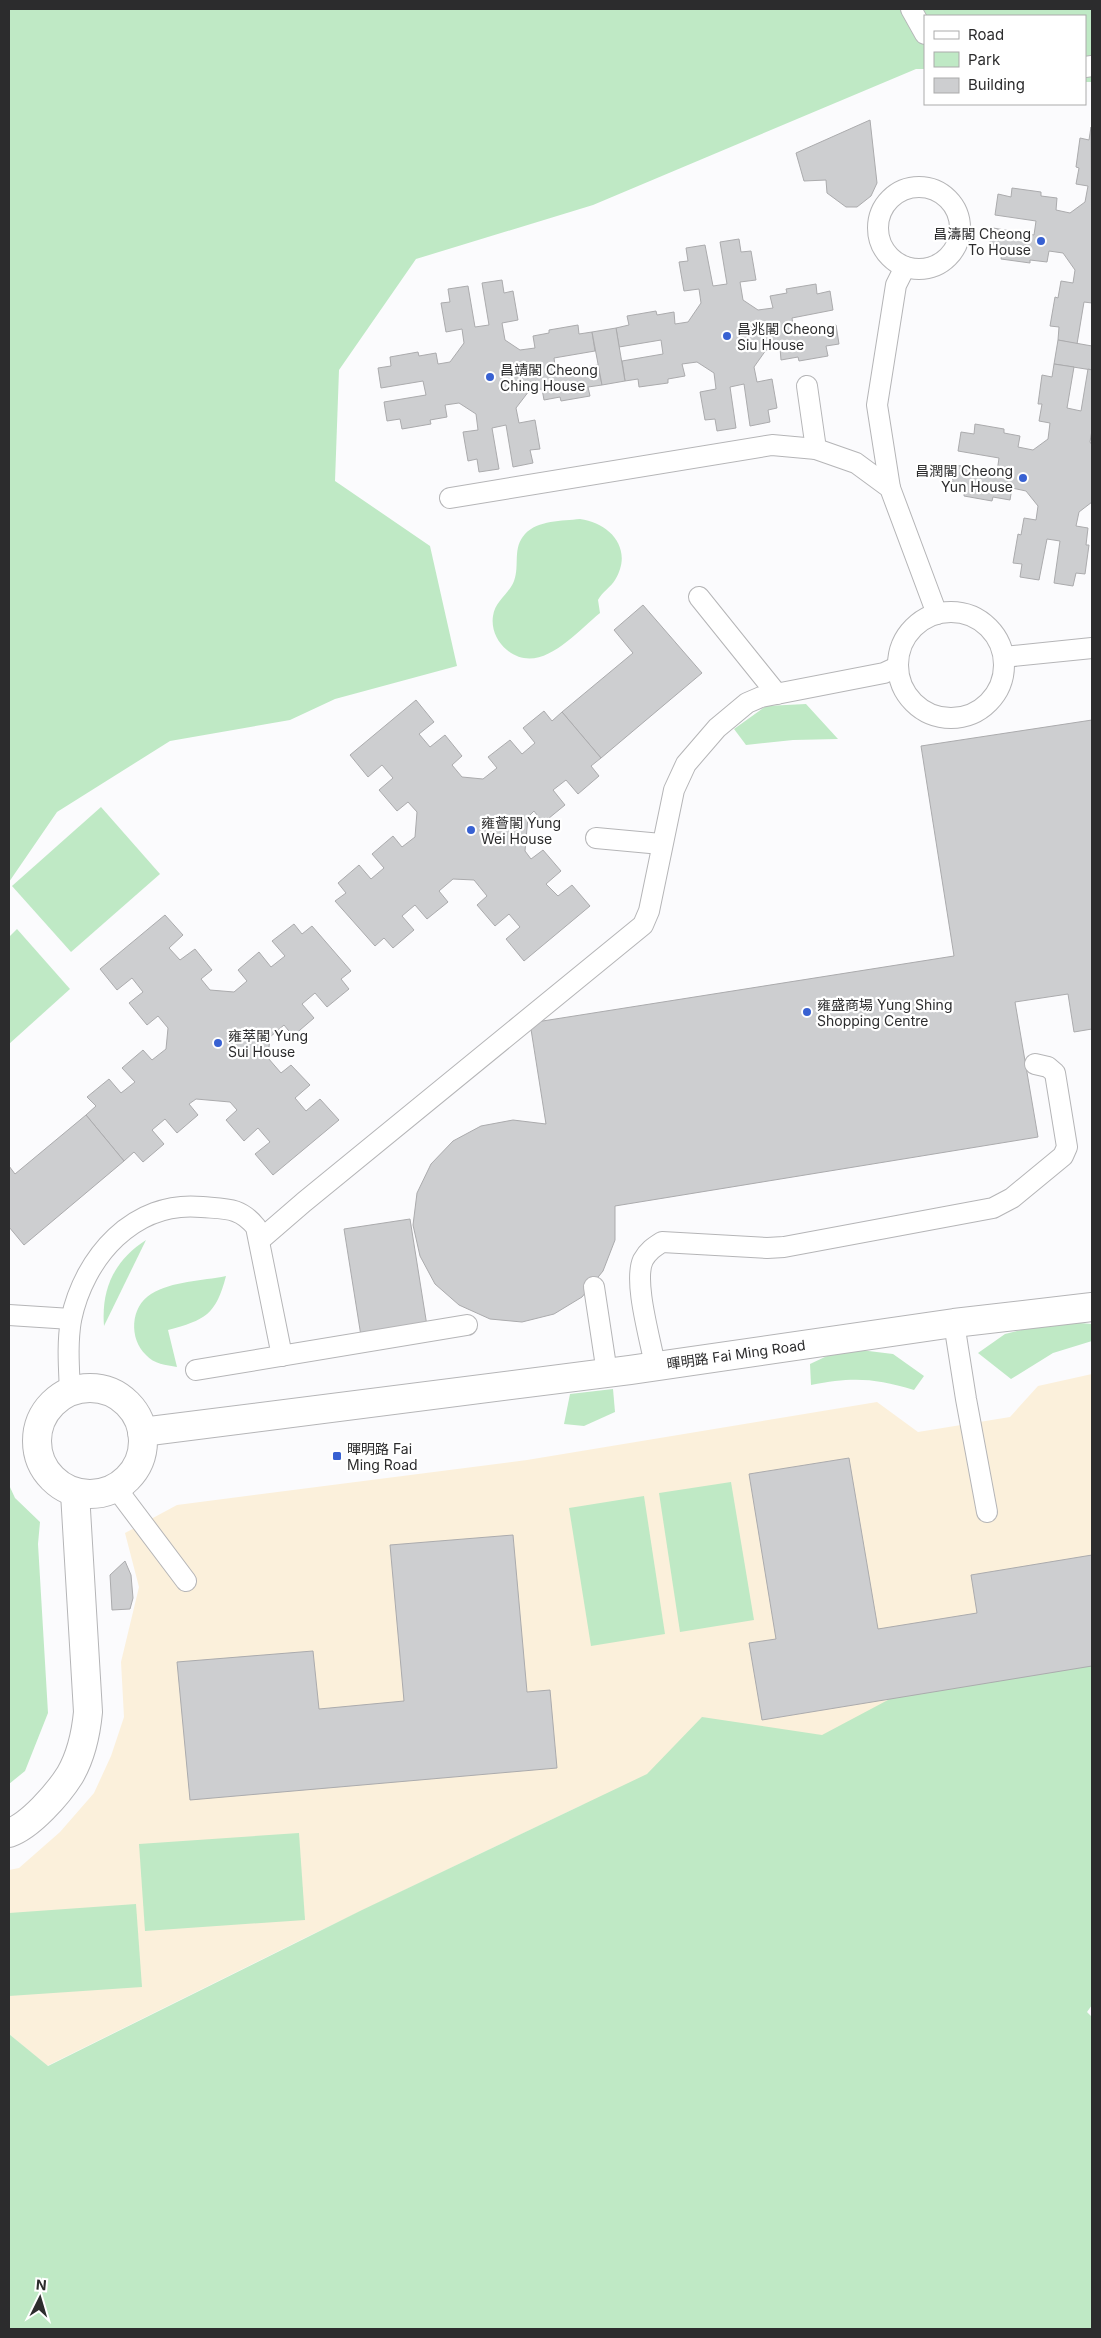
<svg xmlns="http://www.w3.org/2000/svg" width="1101" height="2338" viewBox="0 0 1101 2338" font-family="Inter,'Noto Sans TC',sans-serif">
	<style>
		.education { fill: #fbf0db }
		.green { fill: #bfe9c5 }
		.building { fill: #cdced0; stroke: #ababad }
		.lines { fill: none; stroke-linecap: round; stroke-linejoin: round }
		.lane-casing { stroke: #b5b5b7; stroke-width: 22 }
		.street-casing { stroke: #b5b5b7; stroke-width: 30 }
		.lane { stroke: #fff; stroke-width: 20 }
		.street { stroke: #fff; stroke-width: 28 }
		.poi-dot { fill: #3861d2; stroke: #fff; stroke-width: 2 }
		.labels { text-anchor: middle; dominant-baseline: central; stroke-width: 4.5; stroke-linejoin: round; paint-order: stroke }
		.poi-label { font-size: 14px; fill: #2c2c2d; stroke: #fff; text-anchor: start }
		.street-label { font-size: 14px; fill: #2c2c2d; stroke: #fff }
	</style>
	<rect width="100%" height="100%" fill="#fbfbfd"/>
	<!-- education -->
	<polygon class="education" points="1092,1374 1092,1680 582,1805 309,1936 47,2066 9,2034 9,1870 19,1868 60,1832 94,1793 111,1756 124,1717 121,1662 139,1587 125,1533 177,1505 527,1460 877,1402 918,1432 1010,1417 1038,1386"/>
	<!-- green -->
	<g class="green">
		<polygon points="9,9 1092,9 1092,82 1085,82 1085,16 925,16 925,69 916,69 593,205 416,259 339,370 335,481 430,546 457,666 335,699 290,720 170,741 57,812 9,882"/>
		<path d="M580,519C610,523 634,549 615,580C611,587 602,592 598,600L600,613C575,633 540,677 507,650C497,642 491,629 493,616C495,601 509,594 514,581C520,565 512,548 525,534C538,520 562,521 580,519Z"/>
		<polygon points="806,704 838,739 793,740 746,745 734,729 766,706"/>
		<polygon points="101,807 160,874 71,952 12,886"/>
		<polygon points="17,929 70,989 9,1044 9,937"/>
		<path d="M146,1240L104,1326C101,1288 115,1260 146,1240Z"/>
		<path d="M226,1276C216,1315 205,1320 168,1330L177,1367C166,1365 154,1364 146,1355C129,1339 130,1307 151,1294C172,1281 202,1281 226,1276Z"/>
		<polygon points="1058,1321 1092,1324 1092,1341 1053,1353 1011,1379 978,1353 1005,1334"/>
		<path d="M844,1348L893,1354L924,1376L914,1390C874,1378 852,1377 811,1385L810,1364Z"/>
		<polygon points="613,1389 615,1412 584,1426 564,1424 570,1394"/>
		<polygon points="731,1482 754,1620 680,1632 659,1493"/>
		<polygon points="9,1485 15,1498 40,1522 38,1544 48,1713 25,1771 9,1784"/>
		<polygon points="644,1496 665,1634 591,1646 569,1508"/>
		<polygon points="1092,1640 1092,2005 1087,2012 1092,2017 1092,2329 9,2329 9,2034 48,2066 362,1910 647,1774 702,1717 822,1735 967,1658"/>
		<polygon points="299,1833 305,1920 145,1931 139,1844"/>
		<polygon points="136,1904 142,1987 9,1996 9,1913"/>
	</g>
	<!-- building -->
	<g class="building">
		<polygon points="870,120 877,183 871,196 857,207 846,207 827,193 826,180 804,181 796,153"/>
		<polygon points="1091,127 1092,303 1084,302 1077,344 1058,340 1059,327 1050,326 1055,297 1058,298 1061,281 1073,283 1075,270 1063,253 1049,251 1047,262 1030,260 1030,263 1001,259 1002,250 989,248 993,228 1034,235 1036,221 995,215 998,194 1011,197 1012,188 1041,192 1041,196 1057,198 1056,210 1070,213 1085,202 1088,186 1076,184 1079,168 1076,167 1080,138 1089,140"/>
		<polygon points="739,239 741,252 751,251 756,280 740,282 743,300 758,310 773,308 770,296 787,293 786,289 816,284 817,294 830,291 833,310 792,318 794,332 836,325 839,344 826,346 828,356 799,361 798,357 781,360 780,348 766,350 754,367 757,382 772,379 777,408 768,410 770,422 750,426 744,384 730,387 736,428 717,431 715,419 705,420 700,392 716,389 714,373 697,362 682,364 685,376 668,379 668,383 639,387 638,379 625,381 622,361 663,354 661,340 619,347 616,328 629,325 627,316 656,311 657,315 674,312 675,324 688,322 701,303 699,289 684,291 679,262 688,261 686,248 705,245 713,286 727,284 720,242"/>
		<polygon points="502,280 504,293 513,291 518,320 502,323 505,340 520,350 535,348 533,336 549,333 549,330 578,325 579,334 592,332 595,351 554,358 556,372 598,365 602,385 588,387 590,396 561,401 560,397 544,400 542,389 529,391 516,408 519,423 535,420 540,449 530,450 533,463 513,467 506,425 492,428 499,469 479,472 477,459 468,461 463,432 478,430 476,414 459,403 445,405 447,417 430,420 431,424 402,429 400,419 387,421 384,402 426,395 423,381 381,388 378,368 391,366 390,357 418,352 419,356 436,353 438,364 450,362 464,343 462,329 446,332 441,303 450,302 448,289 468,286 475,327 489,325 482,283"/>
		<polygon points="616,328 625,381 602,385 592,332"/>
		<polygon points="1058,340 1092,346 1092,370 1054,364"/>
		<polygon points="1054,364 1074,367 1067,408 1081,411 1088,369 1092,370 1092,430 1090,442 1092,445 1092,502 1079,512 1076,526 1088,528 1086,545 1089,545 1085,574 1076,573 1073,586 1054,583 1060,541 1047,539 1039,580 1020,577 1022,564 1013,563 1018,534 1021,535 1024,518 1036,520 1038,506 1026,491 1012,488 1010,500 993,497 992,501 964,496 965,487 952,485 955,465 997,472 999,458 958,451 961,432 974,434 975,424 1004,429 1004,433 1020,436 1018,447 1033,450 1048,439 1050,423 1039,421 1042,404 1038,404 1042,375 1052,377"/>
		<polygon points="643,605 702,673 601,758 562,712 633,653 614,630"/>
		<polygon points="416,700 434,722 419,734 430,747 445,735 462,756 452,765 462,777 483,779 497,768 488,757 510,740 522,754 535,743 523,728 544,711 552,721 562,712 601,758 591,766 599,776 578,794 566,780 553,790 565,805 543,823 534,811 528,817 525,851 531,859 543,850 561,871 546,884 558,896 572,885 590,906 524,961 506,939 520,927 509,914 495,926 477,905 487,896 474,880 453,879 439,891 448,902 427,919 415,905 402,916 414,930 393,948 384,938 375,946 335,901 346,893 338,883 359,865 371,879 384,868 372,854 393,836 402,847 415,837 417,812 408,802 397,811 379,790 393,778 382,765 368,777 350,755"/>
		<polygon points="1092,720 1092,1029 1074,1032 1068,994 1015,1002 1038,1137 615,1206 615,1240 603,1271 582,1297 554,1314 522,1322 490,1319 459,1305 435,1284 420,1256 413,1225 417,1193 431,1164 453,1141 481,1126 513,1120 546,1124 530,1023 954,956 921,746"/>
		<polygon points="165,915 183,935 169,948 180,960 195,949 212,970 201,979 210,990 234,992 247,981 238,970 259,952 271,967 285,956 272,941 294,924 302,934 312,926 351,971 341,979 349,989 327,1007 315,993 302,1004 314,1018 293,1036 284,1025 270,1037 268,1058 281,1073 291,1065 310,1085 295,1098 306,1111 320,1099 339,1120 273,1175 255,1154 270,1142 258,1128 244,1141 226,1120 237,1110 230,1102 196,1099 189,1104 198,1115 177,1133 165,1119 152,1130 164,1144 143,1162 134,1152 124,1161 86,1115 96,1106 87,1097 109,1079 121,1093 135,1082 122,1068 143,1050 152,1060 166,1049 168,1028 158,1016 147,1025 129,1003 143,992 132,978 117,990 100,969"/>
		<polygon points="86,1115 124,1161 24,1245 9,1227 9,1166 15,1174"/>
		<polygon points="410,1219 427,1326 361,1336 344,1229"/>
		<polygon points="849,1458 878,1629 977,1613 971,1575 1092,1555 1092,1666 762,1720 749,1643 776,1639 749,1474"/>
		<polygon points="513,1535 527,1692 550,1690 557,1768 190,1800 177,1662 313,1651 319,1709 404,1701 390,1545"/>
		<polygon points="125,1561 131,1575 133,1598 130,1609 112,1610 110,1575"/>
	</g>
	<g class="lines">
		<!-- lane casing -->
		<g class="lane-casing">
			<g id="lane">
				<polyline points="911,9 925,34"/>
				<polyline points="1085,67 1092,66"/>
				<circle cx="919" cy="228" r="41"/>
				<polyline points="807,386 816,449"/>
				<polyline points="890,488 877,405 896,285 905,267"/>
				<polyline points="450,498 772,445 816,449 856,463 890,488 937,614"/>
				<polyline points="699,597 777,694"/>
				<circle cx="951" cy="665" r="53"/>
				<polyline points="1004,657 1092,648"/>
				<polyline points="596,838 661,844"/>
				<polyline points="260,1240 304,1202 643,925 649,911 674,790 686,764 717,728 747,703 761,697 884,673 897,667"/>
				<polyline points="594,1287 607,1373"/>
				<polyline points="9,1315 71,1319"/>
				<polyline points="954,1323 966,1399 987,1512"/>
				<path d="M655,1366C651,1341 633,1282 643,1260C648,1251 654,1247 662,1242L767,1248L784,1247L993,1208L1012,1198L1063,1156L1067,1147L1055,1073L1048,1067L1035,1064"/>
				<polyline points="196,1370 467,1325"/>
				<path d="M70,1392C69,1368 67,1344 71,1320C84,1257 134,1200 202,1207C226,1209 240,1207 256,1227L282,1356"/>
				<polyline points="116,1488 186,1581"/>
			</g>
		</g>
		<!-- street casing -->
		<g class="street-casing">
			<g id="street">
				<circle cx="90" cy="1441" r="53"/>
				<polyline points="142,1432 630,1370 954,1323 1092,1307"/>
				<path d="M9,1833C30,1826 58,1794 70,1775C81,1756 86,1733 88,1712L75,1493"/>
			</g>
		</g>
		<!-- lane -->
		<use href="#lane" class="lane"/>
		<!-- street -->
		<use href="#street" class="street"/>
	</g>
	<!-- markers -->
	<g class="poi-dot">
		<circle cx="1041" cy="241" r="5"/>
		<circle cx="727" cy="336" r="5"/>
		<circle cx="490" cy="377" r="5"/>
		<circle cx="1023" cy="478" r="5"/>
		<circle cx="471" cy="830" r="5"/>
		<circle cx="807" cy="1012" r="5"/>
		<circle cx="218" cy="1043" r="5"/>
		<rect x="332" y="1451" width="10" height="10" rx="2.5"/>
	</g>
	<g class="labels">
		<!-- poi labels -->
		<g class="poi-label">
			<text x="1031" y="233" text-anchor="end">昌濤閣 Cheong<tspan x="1031" dy="16">To House</tspan></text>
			<text x="737" y="328">昌兆閣 Cheong<tspan x="737" dy="16">Siu House</tspan></text>
			<text x="500" y="369">昌靖閣 Cheong<tspan x="500" dy="16">Ching House</tspan></text>
			<text x="1013" y="470" text-anchor="end">昌潤閣 Cheong<tspan x="1013" dy="16">Yun House</tspan></text>
			<text x="481" y="822">雍薈閣 Yung<tspan x="481" dy="16">Wei House</tspan></text>
			<text x="817" y="1004">雍盛商場 Yung Shing<tspan x="817" dy="16">Shopping Centre</tspan></text>
			<text x="228" y="1035">雍萃閣 Yung<tspan x="228" dy="16">Sui House</tspan></text>
			<text x="347" y="1448">暉明路 Fai<tspan x="347" dy="16">Ming Road</tspan></text>
		</g>
		<!-- street labels -->
		<g class="street-label">
			<text transform="translate(736 1354) rotate(-8)">暉明路 Fai Ming Road</text>
		</g>
	</g>
	<!-- border -->
	<rect width="1101" height="2338" fill="none" stroke="#2c2c2d" stroke-width="20"/>
	<!-- legend -->
	<rect x="924" y="15" width="162" height="90" fill="#ffffff" stroke="#ababab"/>
	<rect x="934" y="31" width="25" height="8" fill="#ffffff" stroke="#ababab"/>
	<text x="968" y="40" font-size="15" fill="#2c2c2d">Road</text>
	<rect x="934" y="52" width="25" height="15" fill="#bfe9c5" stroke="#ababab"/>
	<text x="968" y="65" font-size="15" fill="#2c2c2d">Park</text>
	<rect x="934" y="78" width="25" height="15" fill="#cdced0" stroke="#ababab"/>
	<text x="968" y="90" font-size="15" fill="#2c2c2d">Building</text>
	<!-- north arrow -->
	<g transform="translate(40 2298) rotate(5)" stroke="#ffffff" stroke-width="4" paint-order="stroke">
	<path d="M0-4L9 19L0 12L-9 19Z" fill="#2c2c2d"/>
	<text y="-8" font-size="14" font-weight="bold" text-anchor="middle" fill="#2c2c2d">N</text>
	</g>
</svg>
